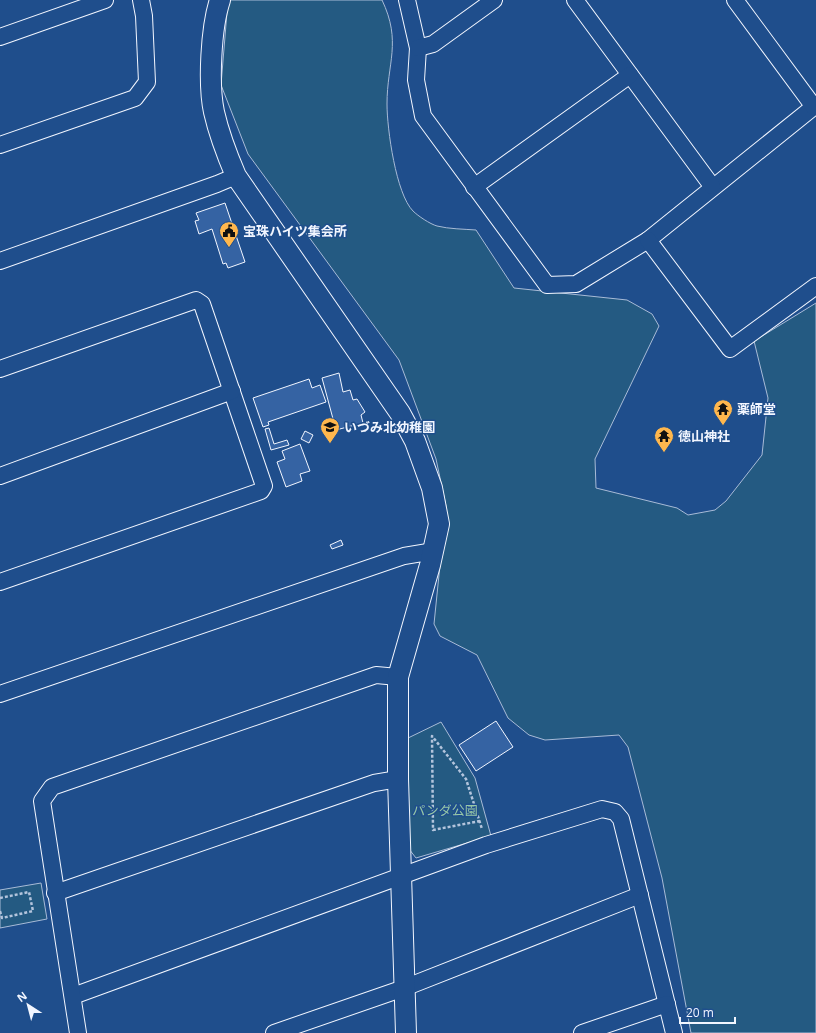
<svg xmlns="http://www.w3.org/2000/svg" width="816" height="1033" viewBox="0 0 816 1033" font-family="'Open Sans','Noto Sans JP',sans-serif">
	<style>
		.green { fill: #245a82; stroke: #a8bbd7 }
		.building { fill: #3563a3; stroke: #f2f6ff }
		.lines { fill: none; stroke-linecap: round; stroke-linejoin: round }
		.minor-casing { stroke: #f2f6ff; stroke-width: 18 }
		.tertiary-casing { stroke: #f2f6ff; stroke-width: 22 }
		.path { stroke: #b3c4dc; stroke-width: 2.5; stroke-dasharray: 3 2; stroke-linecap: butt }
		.minor { stroke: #1f4e8c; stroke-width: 16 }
		.tertiary { stroke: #1f4e8c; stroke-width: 20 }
		.labels { text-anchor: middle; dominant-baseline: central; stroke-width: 3; stroke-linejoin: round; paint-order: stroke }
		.poi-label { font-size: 13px; font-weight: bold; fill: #f2f6ff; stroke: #1f4e8c; text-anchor: start }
		.park-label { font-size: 13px; fill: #97c8a6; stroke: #1f4e8c }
	</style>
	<rect width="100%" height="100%" fill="#1f4e8c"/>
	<!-- green -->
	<g class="green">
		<path d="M228,0H382C402,42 387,63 387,104C387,129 396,194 413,211C418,216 430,224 437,226C449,229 463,229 476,230L514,288L627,300L652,314L659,326L595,459L596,488L677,508L688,515L715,510L726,501L762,455L768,398L754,341L816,303V1033H691L662,878L628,747L619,735L545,740L529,735L508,718L477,655L440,636L434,624L446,506L436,459L399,360L248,154L221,85Z"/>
		<polygon points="441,722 475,778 491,836 416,858 409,849 406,739"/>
		<polygon points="41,883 47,919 0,928 0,890"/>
	</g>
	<!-- building -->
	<g class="building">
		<polygon points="225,203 245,262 228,268 226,263 223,264 212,229 199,234 195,221 199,220 196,213"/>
		<polygon points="339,373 343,392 350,390 353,400 357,399 365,412 361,415 363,423 361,426 355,425 336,430 322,378"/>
		<polygon points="309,379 312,388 320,385 326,402 268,422 269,425 263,427 253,398"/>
		<polygon points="269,428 274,444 287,440 289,445 271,450 265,429"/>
		<polygon points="305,431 313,435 309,443 301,439"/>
		<polygon points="300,444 310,471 300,474 302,481 286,487 277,462 285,459 282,451"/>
		<polygon points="341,540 343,545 332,549 330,545"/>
		<polygon points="496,721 513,747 476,771 459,745"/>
	</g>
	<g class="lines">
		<!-- minor casing -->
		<g class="minor-casing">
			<g id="minor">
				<polyline points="407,0 418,48 416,80 423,116 547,285 576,284 648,240 816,105"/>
				<polyline points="575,0 712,186"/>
				<polyline points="735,0 814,107"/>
				<polyline points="0,37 105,0"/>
				<polyline points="418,48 433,44 494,0"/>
				<polyline points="0,145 135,98 147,82 144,16 141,0"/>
				<polyline points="474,187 630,75"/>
				<polyline points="648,240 730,349 816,286"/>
				<polyline points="0,261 217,184 236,176"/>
				<polyline points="0,369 196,300 202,304 264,486 261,491 0,582"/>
				<polyline points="0,476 232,391"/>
				<polyline points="0,694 404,556 434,551"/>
				<polyline points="55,893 374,783 398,779"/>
				<polyline points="73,996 486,845 602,809 615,812 621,819 674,1033"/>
				<polyline points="78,1033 42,801 52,787 376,675 398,677"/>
				<polyline points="274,1033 404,988 640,895"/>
				<polyline points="582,1033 667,1004"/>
			</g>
		</g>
		<!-- tertiary casing -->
		<g class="tertiary-casing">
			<path id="tertiary" d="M220,0C211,27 208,84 214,112C219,134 227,155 236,176L400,413L415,441L432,488L439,524L430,565L398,677V779L406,1033"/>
		</g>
		<!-- path -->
		<g class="path">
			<polyline points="480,821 433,830 432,736 466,779 482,829"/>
			<polyline points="0,898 29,892 33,911 2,918 0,911"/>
		</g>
		<!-- minor -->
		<use href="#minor" class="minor"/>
		<!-- tertiary -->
		<use href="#tertiary" class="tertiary"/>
	</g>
	<!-- icons -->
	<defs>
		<g id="civic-pin" transform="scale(1)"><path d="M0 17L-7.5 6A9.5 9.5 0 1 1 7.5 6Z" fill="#ffb74d" stroke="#1f4e8c"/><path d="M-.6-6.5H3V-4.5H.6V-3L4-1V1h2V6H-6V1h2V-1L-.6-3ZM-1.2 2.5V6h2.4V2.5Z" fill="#111"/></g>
		<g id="temple-pin" transform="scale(1)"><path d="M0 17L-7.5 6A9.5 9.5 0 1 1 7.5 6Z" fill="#ffb74d" stroke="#1f4e8c"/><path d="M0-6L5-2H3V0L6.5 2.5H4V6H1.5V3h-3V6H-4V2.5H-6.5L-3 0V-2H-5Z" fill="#111"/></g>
		<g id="school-pin" transform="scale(1)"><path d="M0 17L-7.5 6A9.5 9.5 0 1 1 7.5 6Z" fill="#ffb74d" stroke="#1f4e8c"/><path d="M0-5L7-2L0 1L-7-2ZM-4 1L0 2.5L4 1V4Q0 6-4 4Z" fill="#111"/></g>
	</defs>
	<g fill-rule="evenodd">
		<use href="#civic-pin" x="229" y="231"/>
		<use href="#temple-pin" x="723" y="409"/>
		<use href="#school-pin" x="330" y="427"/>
		<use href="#temple-pin" x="664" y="436"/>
	</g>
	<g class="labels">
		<!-- poi labels -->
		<g class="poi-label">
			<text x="243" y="231">宝珠ハイツ集会所</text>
			<text x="737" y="409">薬師堂</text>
			<text x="344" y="427">いづみ北幼稚園</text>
			<text x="678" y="436">徳山神社</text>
		</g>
		<!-- park labels -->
		<g class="park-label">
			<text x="445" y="810">パンダ公園</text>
		</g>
	</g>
	<!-- north arrow -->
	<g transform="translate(28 1005) rotate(324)" stroke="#1f4e8c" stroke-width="3" paint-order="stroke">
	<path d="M0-3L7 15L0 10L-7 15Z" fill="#f2f6ff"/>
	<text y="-6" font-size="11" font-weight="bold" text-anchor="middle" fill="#f2f6ff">N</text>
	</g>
	<!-- scale -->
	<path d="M680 1017v6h55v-6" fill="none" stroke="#f2f6ff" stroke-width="2"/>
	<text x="686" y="1017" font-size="12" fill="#f2f6ff" stroke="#1f4e8c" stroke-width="3" paint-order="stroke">20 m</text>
</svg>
